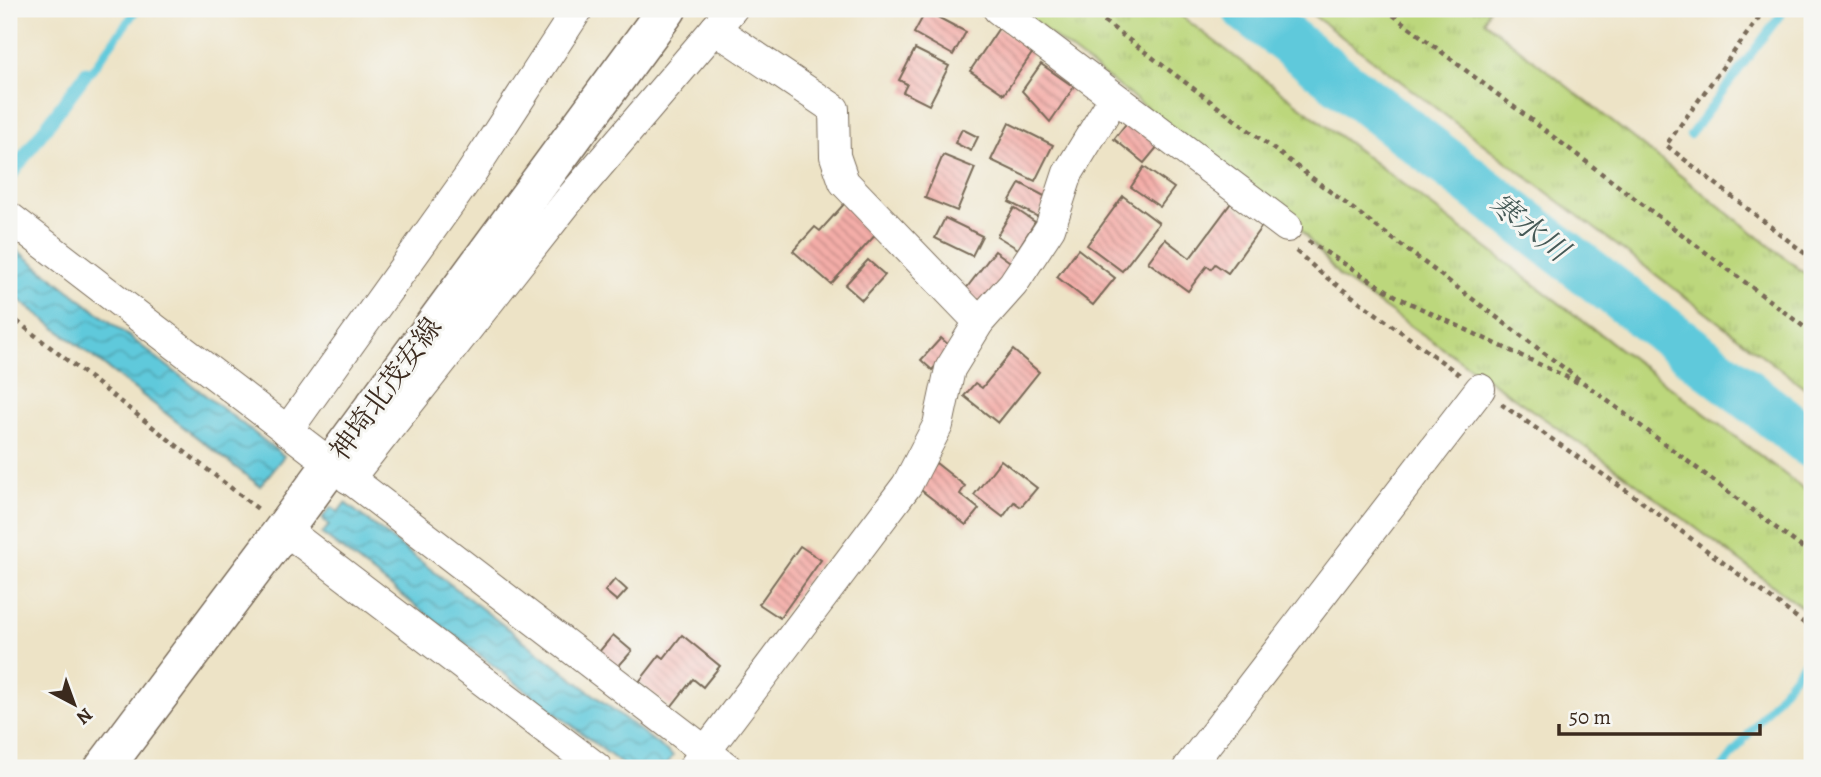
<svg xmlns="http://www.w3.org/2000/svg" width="1821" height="777" viewBox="0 0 1821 777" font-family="Alegreya,'Noto Serif JP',serif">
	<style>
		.grass { fill: url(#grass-tufts); stroke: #7c804d; stroke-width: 2 }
		.water { fill: url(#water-waves); stroke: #4d7a7c; stroke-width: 2 }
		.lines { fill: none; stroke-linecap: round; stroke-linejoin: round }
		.stream { stroke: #5fc9db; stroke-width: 8 }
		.river { stroke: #5fc9db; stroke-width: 49 }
		.building { fill: url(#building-back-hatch) }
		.minor-casing { stroke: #796b59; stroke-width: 32 }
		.major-casing { stroke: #796b59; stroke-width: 41 }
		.path { stroke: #796b59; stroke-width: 4.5; stroke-dasharray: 5 5; stroke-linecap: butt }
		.minor { stroke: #fff; stroke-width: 30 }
		.major { stroke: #fff; stroke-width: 38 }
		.labels { text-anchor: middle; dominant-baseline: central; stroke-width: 6; stroke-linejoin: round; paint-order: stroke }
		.street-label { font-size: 28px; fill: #3b2a1e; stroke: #f6f6f2 }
		.water-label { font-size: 30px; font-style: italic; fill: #465a57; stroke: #f6f6f2 }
	</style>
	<defs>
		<pattern id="grass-tufts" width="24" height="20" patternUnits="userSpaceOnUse" patternTransform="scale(1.75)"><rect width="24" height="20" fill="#bcd77c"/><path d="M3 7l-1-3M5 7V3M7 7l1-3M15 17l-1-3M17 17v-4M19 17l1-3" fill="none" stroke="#a2b96b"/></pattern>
		<pattern id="water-waves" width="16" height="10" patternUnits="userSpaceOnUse" patternTransform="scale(1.75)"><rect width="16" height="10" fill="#5fc9db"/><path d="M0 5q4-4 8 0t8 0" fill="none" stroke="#50a3b1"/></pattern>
		<pattern id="building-back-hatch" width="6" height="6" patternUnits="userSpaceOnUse" patternTransform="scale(1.75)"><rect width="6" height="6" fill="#f4ada8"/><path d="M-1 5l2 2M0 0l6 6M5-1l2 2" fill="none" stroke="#c78d88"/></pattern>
	</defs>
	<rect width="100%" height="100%" fill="#f6f6f2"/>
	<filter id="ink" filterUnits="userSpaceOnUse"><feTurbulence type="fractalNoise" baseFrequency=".0143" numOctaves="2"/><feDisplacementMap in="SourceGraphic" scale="14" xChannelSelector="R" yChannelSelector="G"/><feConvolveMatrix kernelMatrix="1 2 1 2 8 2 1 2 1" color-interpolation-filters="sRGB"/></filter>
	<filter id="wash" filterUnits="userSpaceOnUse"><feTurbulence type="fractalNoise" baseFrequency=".00686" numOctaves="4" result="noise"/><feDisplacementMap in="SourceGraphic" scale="28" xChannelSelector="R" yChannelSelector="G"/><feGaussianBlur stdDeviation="1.57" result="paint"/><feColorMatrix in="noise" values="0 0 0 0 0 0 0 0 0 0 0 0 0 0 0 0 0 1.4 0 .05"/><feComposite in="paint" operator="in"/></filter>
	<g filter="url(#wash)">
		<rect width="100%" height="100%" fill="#ede3c6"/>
		<!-- grass -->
		<g class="grass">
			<polygon points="1017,9 1172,9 1812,495 1812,615 1621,472 1340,277 1290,217"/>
			<polygon points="1305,9 1489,9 1484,21 1812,279 1812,393"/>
		</g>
		<!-- water -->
		<g class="water">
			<polygon points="9,244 284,456 260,486 9,292"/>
			<polygon points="345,503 673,756 666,765 670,768 627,768 322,534 329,525 322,518 331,507 338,512"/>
		</g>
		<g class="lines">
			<!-- stream -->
			<g class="stream">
				<polyline points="1690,135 1785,9"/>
				<polyline points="9,172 85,70"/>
				<polyline points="9,182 137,9"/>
				<polyline points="1722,768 1812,653"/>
			</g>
			<!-- river -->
			<polyline class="river" points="1247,9 1812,444"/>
		</g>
		<g id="blocks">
			<!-- building -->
			<g class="building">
				<polygon points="926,11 966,32 953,55 914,33"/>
				<polygon points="999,28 1033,52 1004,94 970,71"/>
				<polygon points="915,49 949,66 929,105 903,92 907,84 899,80"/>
				<polygon points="1041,64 1074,87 1050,122 1022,91"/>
				<polygon points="1129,120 1159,145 1144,163 1114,139"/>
				<polygon points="1009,123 1053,145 1035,181 991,160"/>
				<polygon points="962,129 978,137 971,151 955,143"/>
				<polygon points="943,155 975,168 957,211 925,198"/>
				<polygon points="1144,167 1174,188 1160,207 1131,187"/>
				<polygon points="1020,183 1048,198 1038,217 1009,202"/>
				<polygon points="1123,196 1159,223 1122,271 1087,245"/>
				<polygon points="845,203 878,232 831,284 793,251 815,227 820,231"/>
				<polygon points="1231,203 1262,226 1228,273 1215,264 1211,269 1207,266 1188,291 1148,262 1165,239 1190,258"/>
				<polygon points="1014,208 1035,222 1018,249 997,236"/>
				<polygon points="945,218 982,236 972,256 935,238"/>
				<polygon points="1078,249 1115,278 1093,305 1057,277"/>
				<polygon points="995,251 1013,264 983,304 965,290"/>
				<polygon points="868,260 885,275 862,300 845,285"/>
				<polygon points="941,338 952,348 932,370 921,360"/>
				<polygon points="1013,350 1039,372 998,423 964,396 975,383 982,388"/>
				<polygon points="1001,460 1037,488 1021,507 1014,502 1003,517 974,495"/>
				<polygon points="936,463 965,486 960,494 979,509 966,525 917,487"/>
				<polygon points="800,546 821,560 780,618 759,604"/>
				<polygon points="615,579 627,590 617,601 605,591"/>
				<polygon points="613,635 632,651 617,668 598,653"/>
				<polygon points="682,635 720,666 703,687 693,679 671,707 639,682 660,655 664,658"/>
			</g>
		</g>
	</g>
	<g filter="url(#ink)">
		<use href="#blocks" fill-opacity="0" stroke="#796b59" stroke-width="2"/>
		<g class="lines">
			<!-- minor casing -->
			<g class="minor-casing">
				<g id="minor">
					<polyline points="998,9 1287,227"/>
					<polyline points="715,29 834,109 835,156 844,182 979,322"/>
					<polyline points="9,217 727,768"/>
					<polyline points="287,431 468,178 578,9"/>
					<polyline points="349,479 569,200 732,9"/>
					<polyline points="284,529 597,768"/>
					<polyline points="693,768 907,485 938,425 950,369 979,322 1013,284 1050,228 1068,173 1114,98"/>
					<polyline points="1188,768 1480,389"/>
				</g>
			</g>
			<!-- major casing -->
			<g class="major-casing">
				<polyline id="major" points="104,768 284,529 667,9"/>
			</g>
			<!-- path -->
			<g class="path">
				<polyline points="1088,9 1812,555"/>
				<polyline points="1385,9 1812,333"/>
				<polyline points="1765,9 1666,145 1812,259"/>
				<polyline points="1308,241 1399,298 1579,383"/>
				<polyline points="1296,251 1323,275 1460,375"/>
				<polyline points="9,315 258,509"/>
				<polyline points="1501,404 1634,496 1812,629"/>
			</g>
			<!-- minor -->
			<use href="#minor" class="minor"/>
			<!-- major -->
			<use href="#major" class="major"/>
		</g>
	</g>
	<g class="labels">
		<!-- street labels -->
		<g class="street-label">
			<text transform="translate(386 389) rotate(-54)">神埼北茂安線</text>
		</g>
		<!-- water labels -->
		<g class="water-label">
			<text transform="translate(1529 227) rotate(38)">寒水川</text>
		</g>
	</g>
	<!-- margin -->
	<rect width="1821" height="777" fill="none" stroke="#f6f6f2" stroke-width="35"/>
	<!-- north arrow -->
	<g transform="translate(74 704) rotate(139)" stroke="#f6f6f2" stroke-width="5" paint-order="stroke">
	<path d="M0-5L12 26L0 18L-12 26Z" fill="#3b2a1e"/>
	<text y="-10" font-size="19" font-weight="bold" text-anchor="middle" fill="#3b2a1e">N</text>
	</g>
	<!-- scale -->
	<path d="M1559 724v10h201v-10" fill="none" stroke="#3b2a1e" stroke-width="3.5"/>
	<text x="1569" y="724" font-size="21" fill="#3b2a1e" stroke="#f6f6f2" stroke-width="5" paint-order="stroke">50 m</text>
</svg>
